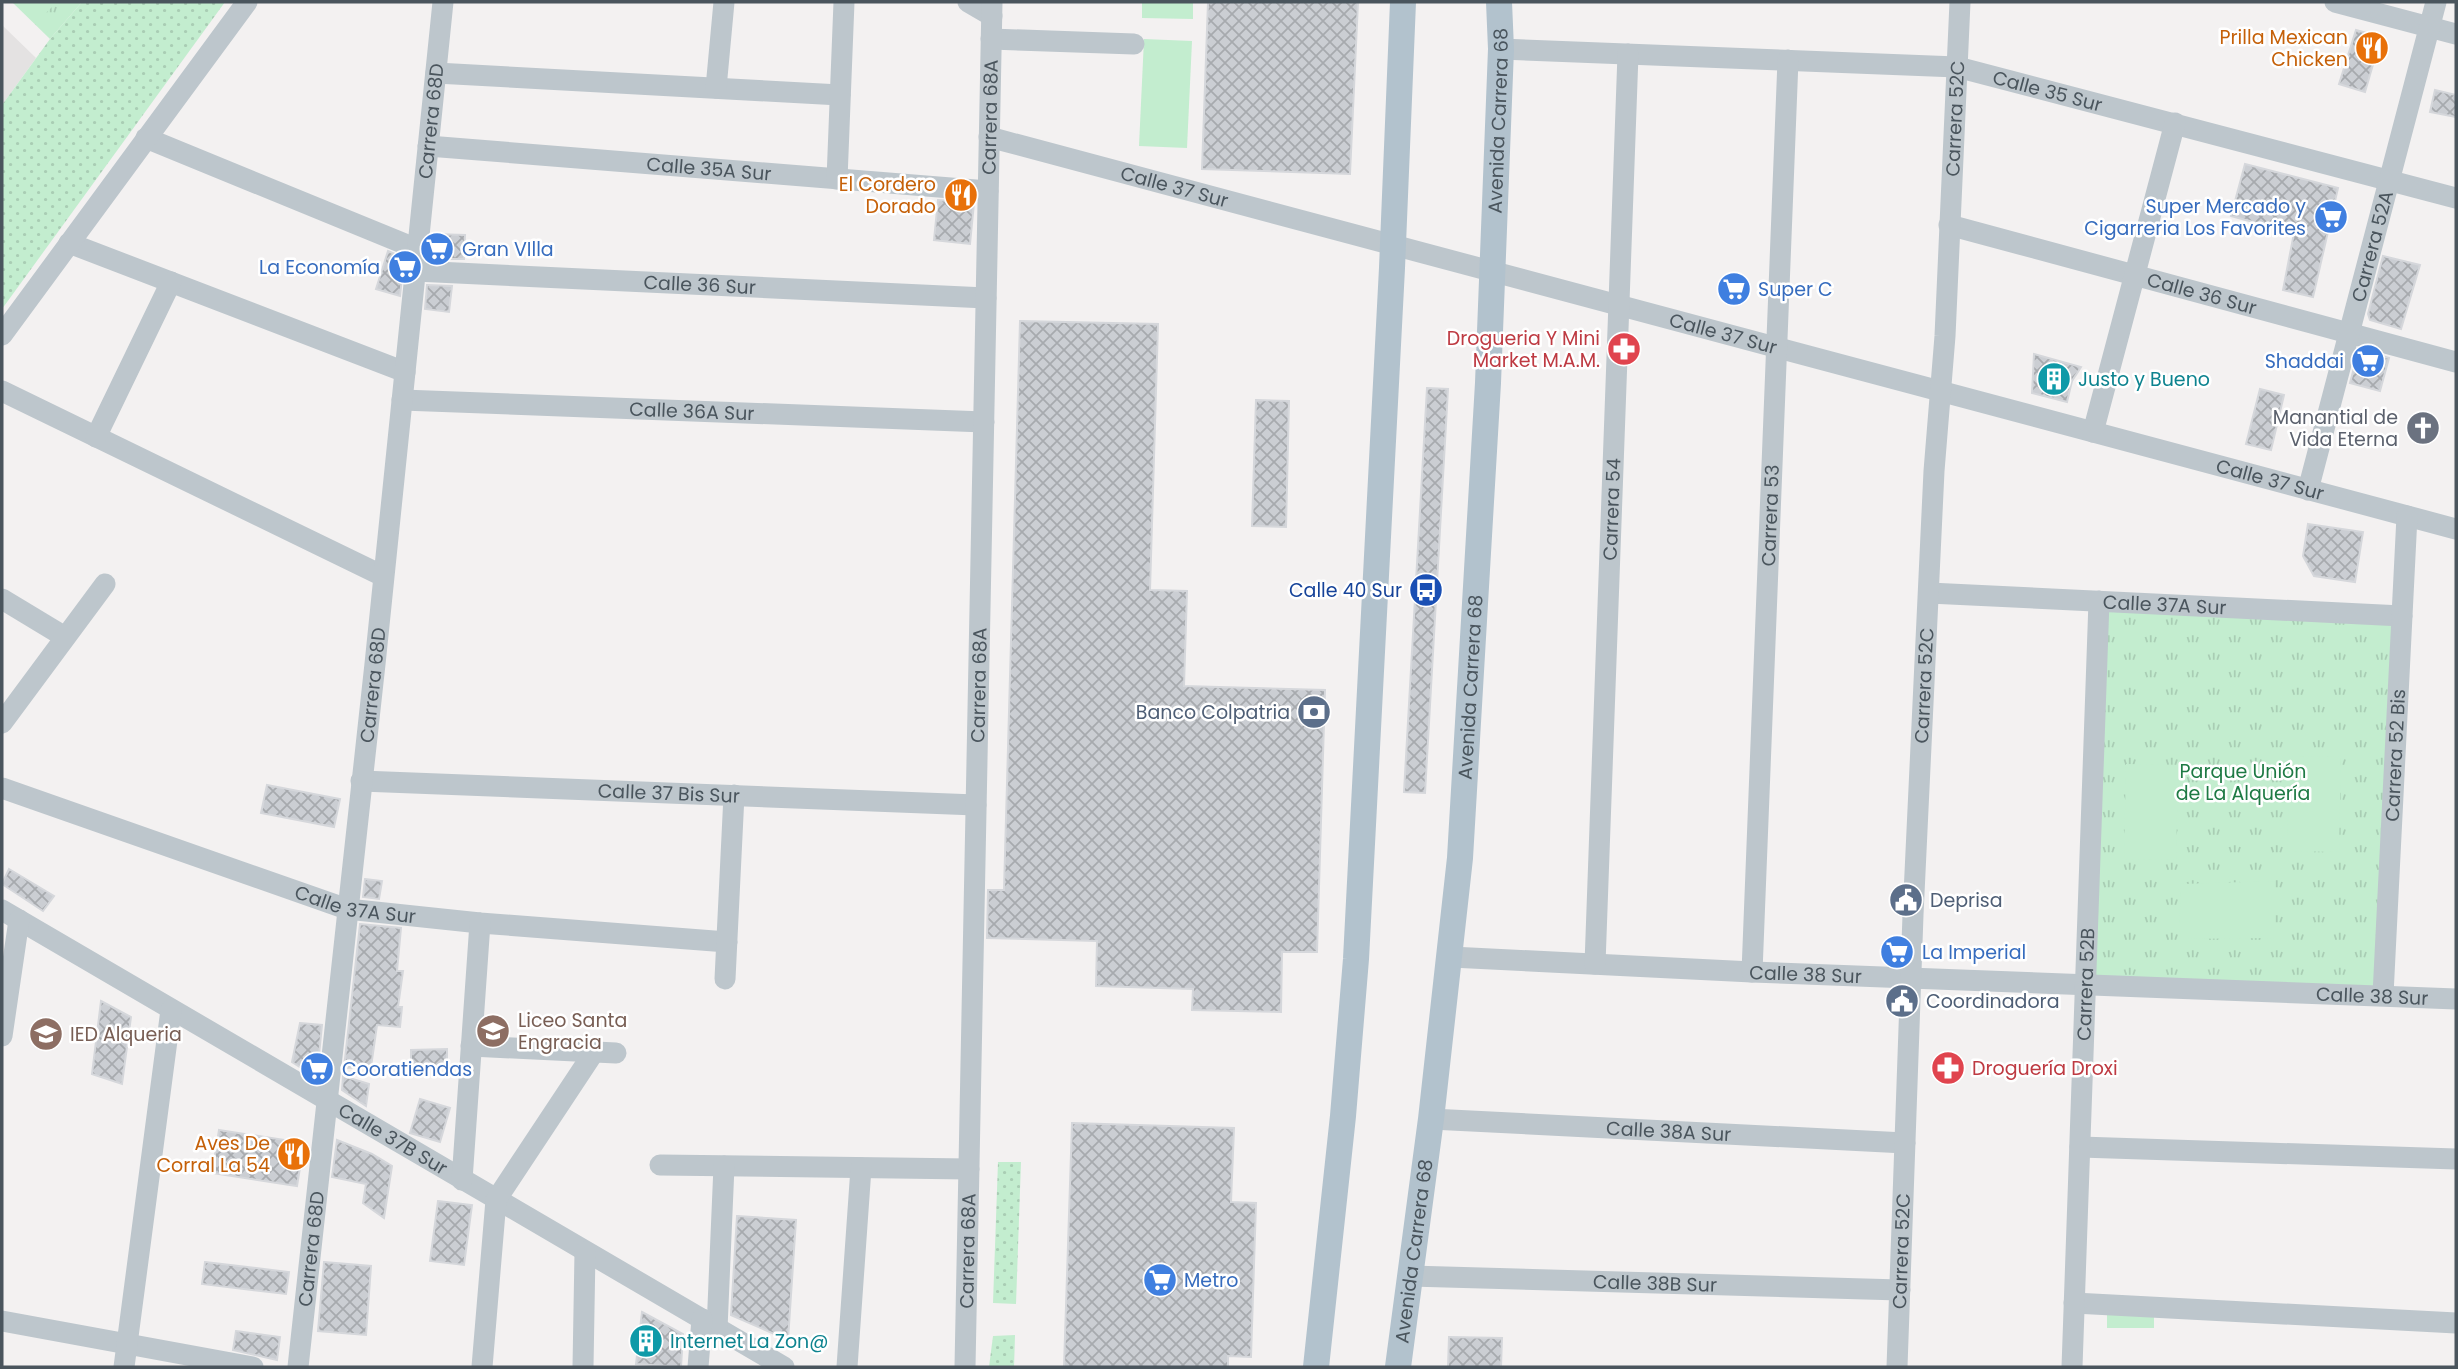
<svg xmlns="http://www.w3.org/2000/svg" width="2458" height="1369" viewBox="0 0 2458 1369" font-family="Poppins,sans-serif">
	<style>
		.education { fill: #e4e2e2 }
		.grass { fill: url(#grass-dots) }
		.park { fill: url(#park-tufts) }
		.garden { fill: #c3edcf }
		.building { fill: url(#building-cross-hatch); stroke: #d5d7db; stroke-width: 2 }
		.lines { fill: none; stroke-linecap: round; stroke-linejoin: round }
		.minor { stroke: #bdc6cc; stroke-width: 21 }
		.major { stroke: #b2c2cd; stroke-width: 26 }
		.labels { text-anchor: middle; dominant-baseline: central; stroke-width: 5; stroke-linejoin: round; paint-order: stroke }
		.food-label { font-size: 19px; fill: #c56008; stroke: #fff; text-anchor: end }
		.street-label { font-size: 19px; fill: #4a555d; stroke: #fff }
		.shop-label { font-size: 19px; fill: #366cbe; stroke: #fff; text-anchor: start }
		.health-label { font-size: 19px; fill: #be3a42; stroke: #fff; text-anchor: end }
		.culture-label { font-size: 19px; fill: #0d838f; stroke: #fff; text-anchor: start }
		.worship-label { font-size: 19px; fill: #5b616d; stroke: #fff; text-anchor: end }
		.transit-label { font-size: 19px; fill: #164399; stroke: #fff; text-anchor: end }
		.service-label { font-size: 19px; fill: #4e5e75; stroke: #fff; text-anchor: start }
		.park-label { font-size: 19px; fill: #1e7a44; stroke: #fff }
		.education-label { font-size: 19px; fill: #785e54; stroke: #fff; text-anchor: start }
	</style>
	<defs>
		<pattern id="grass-dots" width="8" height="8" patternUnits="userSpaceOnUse" patternTransform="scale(1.75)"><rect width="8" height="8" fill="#c3edcf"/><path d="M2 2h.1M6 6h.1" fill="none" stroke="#a9cdb4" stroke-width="1.8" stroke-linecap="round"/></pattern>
		<pattern id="park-tufts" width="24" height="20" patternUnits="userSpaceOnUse" patternTransform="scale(1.75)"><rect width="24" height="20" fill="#c3edcf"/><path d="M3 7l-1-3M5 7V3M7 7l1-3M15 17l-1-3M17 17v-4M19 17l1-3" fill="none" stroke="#a9cdb4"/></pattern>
		<pattern id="building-cross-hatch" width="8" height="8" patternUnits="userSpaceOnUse" patternTransform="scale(1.75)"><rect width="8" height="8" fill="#cbced3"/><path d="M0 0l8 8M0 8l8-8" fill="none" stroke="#a7aaae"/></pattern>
	</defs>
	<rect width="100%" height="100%" fill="#f3f1f1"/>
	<!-- education -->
	<polygon class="education" points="2,25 36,58 2,105"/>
	<!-- grass -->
	<g class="grass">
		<polygon points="82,2 225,2 2,309 2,105 50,39"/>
		<polygon points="998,1162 1021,1162 1016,1304 993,1303"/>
		<polygon points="1015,1335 1014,1367 989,1367 993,1336"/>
	</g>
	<!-- park -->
	<g class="park">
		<polygon points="12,2 82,2 50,39"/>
		<polygon points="2101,605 2399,620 2380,992 2091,978"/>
	</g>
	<!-- garden -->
	<g class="garden">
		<polygon points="20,2 57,2 39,20"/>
		<polygon points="1142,2 1193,2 1193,19 1142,18"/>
		<polygon points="1144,39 1192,41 1187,148 1139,146"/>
		<polygon points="2290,756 2341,757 2339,852 2287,851"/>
		<polygon points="2126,764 2178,765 2176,860 2124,859"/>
		<polygon points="2275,881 2275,938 2179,939 2181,884"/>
		<rect x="2107" y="1314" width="47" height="14"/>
	</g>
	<!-- building -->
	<g class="building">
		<polygon points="1208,2 1358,2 1350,174 1202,169"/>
		<polygon points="2356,30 2381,37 2365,92 2339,84"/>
		<polygon points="2435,90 2456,95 2456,117 2430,112"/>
		<polygon points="2245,164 2338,188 2313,297 2283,290 2294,233 2231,216"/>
		<polygon points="938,200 974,203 970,244 934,240"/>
		<polygon points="432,234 465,235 464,259 430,259"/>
		<polygon points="388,251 404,258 400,296 376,289"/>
		<polygon points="2383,256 2420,265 2401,329 2370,320 2368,314"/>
		<polygon points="427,285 452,286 449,312 425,309"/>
		<polygon points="1020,321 1158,324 1150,590 1187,591 1184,686 1325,690 1317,952 1282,952 1281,1012 1192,1010 1193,989 1096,986 1097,941 987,938 988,890 1004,890"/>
		<polygon points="2365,351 2389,358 2380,391 2350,383 2356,360"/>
		<polygon points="2034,354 2081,367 2072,381 2067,402 2032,393"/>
		<polygon points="1427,388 1448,389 1425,793 1404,792"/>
		<polygon points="2260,389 2284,395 2271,450 2246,444"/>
		<polygon points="1256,400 1289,401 1286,527 1252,526"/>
		<polygon points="2308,524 2363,532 2355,582 2314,576 2303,556"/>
		<polygon points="267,785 340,799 334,827 261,813"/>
		<polygon points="9,869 54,896 43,911 2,884"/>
		<polygon points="365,879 382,881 379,899 363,897"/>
		<polygon points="360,924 401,928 397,971 403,971 398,1007 402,1007 400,1027 377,1025 371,1067 344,1068"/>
		<polygon points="101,1001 131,1017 122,1084 92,1074"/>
		<polygon points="300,1023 322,1025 317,1075 314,1073 316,1068 303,1069 292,1062"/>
		<polygon points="447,1049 447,1066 411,1067 411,1050"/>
		<polygon points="343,1076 369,1084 366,1106 342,1090"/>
		<polygon points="420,1099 450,1108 440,1142 410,1133"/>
		<polygon points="1072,1123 1234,1128 1231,1202 1256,1203 1251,1357 1228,1356 1228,1367 1064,1367"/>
		<polygon points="219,1130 304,1143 297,1186 212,1173"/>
		<polygon points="337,1140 372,1154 392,1166 384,1218 363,1203 366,1184 332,1177"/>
		<polygon points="438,1201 472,1205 464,1265 430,1261"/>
		<polygon points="737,1216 796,1220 788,1340 731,1315"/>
		<polygon points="205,1262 289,1272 286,1294 202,1284"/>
		<polygon points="324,1262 371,1266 366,1335 318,1331"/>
		<polygon points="642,1312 683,1334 681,1367 636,1364"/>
		<polygon points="236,1331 280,1337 277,1360 233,1350"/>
		<polygon points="1449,1337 1502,1338 1501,1367 1448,1367"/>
	</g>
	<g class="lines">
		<!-- minor -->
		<g class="minor">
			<polyline points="968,2 992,16"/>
			<polyline points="2335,2 2456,34"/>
			<polyline points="991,39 1134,44"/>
			<path id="s1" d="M1501,49L1957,67L2456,198"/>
			<polyline points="436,73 840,95"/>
			<polyline points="716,88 724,2"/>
			<path id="s2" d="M989,137L2456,529"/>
			<polyline points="146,138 417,249"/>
			<path id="s3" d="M428,146L988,191"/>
			<polyline points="837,179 844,2"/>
			<path id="s4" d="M1949,225L2456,362"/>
			<polyline points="69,243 405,372"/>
			<path id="s5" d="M415,271L986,298"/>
			<polyline points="2,335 247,2"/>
			<polyline points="2,391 383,576"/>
			<path id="s6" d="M402,400L984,422"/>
			<polyline points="2093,432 2175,123"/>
			<polyline points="96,437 171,282"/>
			<path id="s7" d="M2308,490L2436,2"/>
			<path id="s8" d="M1929,593L2402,616"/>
			<polyline points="2,599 65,637"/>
			<polyline points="2,723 105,584"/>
			<path id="s9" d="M361,781L976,805"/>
			<path id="s10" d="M2,788L347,909L480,923L727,942"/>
			<path id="s11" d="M2,910L784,1367"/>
			<path id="s12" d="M1451,957L1752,972L2456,999"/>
			<path id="s13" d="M1595,964L1628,54"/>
			<path id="s14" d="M1752,972L1788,60"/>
			<polyline points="725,979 734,795"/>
			<path id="s15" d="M2383,995L2407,516"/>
			<polyline points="2,1036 19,920"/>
			<polyline points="471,1046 616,1053"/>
			<path id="s16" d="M1431,1119L1905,1143"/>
			<polyline points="2080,1147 2456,1159"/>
			<polyline points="660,1165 969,1169"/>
			<polyline points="462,1180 480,923"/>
			<path id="s17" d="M1410,1276L1900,1290"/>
			<polyline points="2074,1303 2456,1323"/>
			<polyline points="2,1321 253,1367"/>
			<polyline points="717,1329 724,1166"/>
			<polyline points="124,1367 171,1010"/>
			<path id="s18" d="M298,1367L375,664L443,2"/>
			<polyline points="482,1367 496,1200 594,1052"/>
			<polyline points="583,1367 585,1252"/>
			<polyline points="698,1367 702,1319"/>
			<polyline points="847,1367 861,1168"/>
			<path id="s19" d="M965,1367L992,2"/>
			<path id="s20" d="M1897,1367L1913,915L1934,471L1945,336L1960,2"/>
			<path id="s21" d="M2072,1367L2099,601"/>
		</g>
		<!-- major -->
		<g class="major">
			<polyline points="1316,1367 1343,1116 1356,959 1392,268 1403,2"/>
			<path id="s22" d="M1398,1367L1431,1119L1460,858L1488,383L1501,49L1499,2"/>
		</g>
	</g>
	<!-- icons -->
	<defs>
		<g id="restaurant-disc" transform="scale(1.75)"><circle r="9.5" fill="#e8710a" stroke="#fff"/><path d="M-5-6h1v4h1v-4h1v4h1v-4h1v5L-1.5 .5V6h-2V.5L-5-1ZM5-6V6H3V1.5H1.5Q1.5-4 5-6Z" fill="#fff"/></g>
		<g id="supermarket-disc" transform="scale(1.75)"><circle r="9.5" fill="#3f7fe0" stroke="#fff"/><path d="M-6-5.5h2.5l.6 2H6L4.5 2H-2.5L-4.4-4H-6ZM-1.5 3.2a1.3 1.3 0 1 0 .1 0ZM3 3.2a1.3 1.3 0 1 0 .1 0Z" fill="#fff"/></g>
		<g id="pharmacy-disc" transform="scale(1.75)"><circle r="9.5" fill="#e0444e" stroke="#fff"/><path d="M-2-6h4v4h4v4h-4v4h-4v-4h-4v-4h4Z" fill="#fff"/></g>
		<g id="building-disc" transform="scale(1.75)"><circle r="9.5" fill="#0f9aa8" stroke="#fff"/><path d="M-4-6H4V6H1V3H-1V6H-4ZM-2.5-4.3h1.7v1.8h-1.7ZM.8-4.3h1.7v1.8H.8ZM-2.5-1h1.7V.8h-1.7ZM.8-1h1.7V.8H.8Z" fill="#fff"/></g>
		<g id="church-disc" transform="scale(1.75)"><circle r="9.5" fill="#6b7280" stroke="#fff"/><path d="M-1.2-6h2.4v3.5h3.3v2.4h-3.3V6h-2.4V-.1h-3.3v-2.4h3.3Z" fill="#fff"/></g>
		<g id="bus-disc" transform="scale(1.75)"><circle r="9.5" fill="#1a4fb4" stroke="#fff"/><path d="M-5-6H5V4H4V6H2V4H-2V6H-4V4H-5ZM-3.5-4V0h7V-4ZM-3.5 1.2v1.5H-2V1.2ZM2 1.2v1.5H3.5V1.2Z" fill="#fff"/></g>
		<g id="bank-disc" transform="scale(1.75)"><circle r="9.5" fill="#5c6f8a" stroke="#fff"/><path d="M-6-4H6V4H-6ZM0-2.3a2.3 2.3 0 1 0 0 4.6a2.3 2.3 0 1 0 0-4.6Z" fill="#fff"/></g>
		<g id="civic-disc" transform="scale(1.75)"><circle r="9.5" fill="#5c6f8a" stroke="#fff"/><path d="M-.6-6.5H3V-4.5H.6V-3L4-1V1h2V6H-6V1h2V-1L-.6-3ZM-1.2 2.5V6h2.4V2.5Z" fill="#fff"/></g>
		<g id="school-disc" transform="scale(1.75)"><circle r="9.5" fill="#8d6e63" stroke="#fff"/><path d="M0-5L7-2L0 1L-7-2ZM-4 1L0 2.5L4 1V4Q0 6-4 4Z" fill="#fff"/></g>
	</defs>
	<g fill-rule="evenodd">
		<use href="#restaurant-disc" x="2372" y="48"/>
		<use href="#restaurant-disc" x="961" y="195"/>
		<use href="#supermarket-disc" x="2331" y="217"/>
		<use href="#supermarket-disc" x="437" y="249"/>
		<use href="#supermarket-disc" x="405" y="267"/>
		<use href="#supermarket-disc" x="1734" y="289"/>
		<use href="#pharmacy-disc" x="1624" y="349"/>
		<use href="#supermarket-disc" x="2368" y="361"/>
		<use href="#building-disc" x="2054" y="379"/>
		<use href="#church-disc" x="2423" y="428"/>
		<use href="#bus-disc" x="1426" y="590"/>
		<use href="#bank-disc" x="1314" y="712"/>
		<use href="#civic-disc" x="1906" y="900"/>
		<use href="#supermarket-disc" x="1897" y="952"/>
		<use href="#civic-disc" x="1902" y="1001"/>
		<use href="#school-disc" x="493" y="1031"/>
		<use href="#school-disc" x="46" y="1034"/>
		<use href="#pharmacy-disc" x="1948" y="1068"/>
		<use href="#supermarket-disc" x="317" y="1069"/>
		<use href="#restaurant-disc" x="294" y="1154"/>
		<use href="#supermarket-disc" x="1160" y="1280"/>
		<use href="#building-disc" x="646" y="1341"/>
	</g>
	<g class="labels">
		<!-- food labels -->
		<g class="food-label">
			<text x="2348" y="37">Prilla Mexican<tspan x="2348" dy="22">Chicken</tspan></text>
			<text x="936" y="184">El Cordero<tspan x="936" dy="22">Dorado</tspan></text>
			<text x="270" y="1143">Aves De<tspan x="270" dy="22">Corral La 54</tspan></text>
		</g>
		<!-- street labels -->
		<g class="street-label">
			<text stroke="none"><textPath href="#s1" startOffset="550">Calle 35 Sur</textPath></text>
			<text stroke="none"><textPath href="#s19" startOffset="1250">Carrera 68A</textPath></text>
			<text stroke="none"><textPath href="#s20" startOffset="1250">Carrera 52C</textPath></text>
			<text stroke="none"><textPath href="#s22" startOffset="1251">Avenida Carrera 68</textPath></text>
			<text stroke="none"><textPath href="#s18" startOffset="1253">Carrera 68D</textPath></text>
			<text stroke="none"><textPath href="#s3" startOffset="282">Calle 35A Sur</textPath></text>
			<text stroke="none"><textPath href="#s2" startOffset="192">Calle 37 Sur</textPath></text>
			<text stroke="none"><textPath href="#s7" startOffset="252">Carrera 52A</textPath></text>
			<text stroke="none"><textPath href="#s5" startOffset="285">Calle 36 Sur</textPath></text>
			<text stroke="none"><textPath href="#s4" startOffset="262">Calle 36 Sur</textPath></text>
			<text stroke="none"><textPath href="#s2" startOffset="760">Calle 37 Sur</textPath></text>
			<text stroke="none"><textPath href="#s6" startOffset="290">Calle 36A Sur</textPath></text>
			<text stroke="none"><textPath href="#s2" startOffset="1326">Calle 37 Sur</textPath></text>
			<text stroke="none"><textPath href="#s13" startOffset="455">Carrera 54</textPath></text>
			<text stroke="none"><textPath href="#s14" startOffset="457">Carrera 53</textPath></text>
			<text stroke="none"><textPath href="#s8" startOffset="236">Calle 37A Sur</textPath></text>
			<text stroke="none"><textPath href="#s19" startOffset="682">Carrera 68A</textPath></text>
			<text stroke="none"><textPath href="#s20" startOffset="682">Carrera 52C</textPath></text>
			<text stroke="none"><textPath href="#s18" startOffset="686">Carrera 68D</textPath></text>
			<text stroke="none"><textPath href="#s22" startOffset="684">Avenida Carrera 68</textPath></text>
			<text stroke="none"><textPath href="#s15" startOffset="240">Carrera 52 Bis</textPath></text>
			<text stroke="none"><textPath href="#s9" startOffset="308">Calle 37 Bis Sur</textPath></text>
			<text stroke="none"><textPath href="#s10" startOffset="373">Calle 37A Sur</textPath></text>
			<text stroke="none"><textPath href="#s12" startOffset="355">Calle 38 Sur</textPath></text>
			<text stroke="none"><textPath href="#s21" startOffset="383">Carrera 52B</textPath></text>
			<text stroke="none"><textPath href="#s12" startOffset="922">Calle 38 Sur</textPath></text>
			<text stroke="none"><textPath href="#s16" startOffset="238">Calle 38A Sur</textPath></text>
			<text stroke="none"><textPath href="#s11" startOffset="453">Calle 37B Sur</textPath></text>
			<text stroke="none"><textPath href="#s18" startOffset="119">Carrera 68D</textPath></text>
			<text stroke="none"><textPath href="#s22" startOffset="117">Avenida Carrera 68</textPath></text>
			<text stroke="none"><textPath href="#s19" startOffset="116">Carrera 68A</textPath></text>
			<text stroke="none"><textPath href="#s20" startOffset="116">Carrera 52C</textPath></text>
			<text stroke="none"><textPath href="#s17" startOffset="245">Calle 38B Sur</textPath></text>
		</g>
		<!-- shop labels -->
		<g class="shop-label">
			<text x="2306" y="206" text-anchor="end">Super Mercado y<tspan x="2306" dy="22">Cigarreria Los Favorites</tspan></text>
			<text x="462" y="249">Gran VIlla</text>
			<text x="380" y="267" text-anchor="end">La Economía</text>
			<text x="1758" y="289">Super C</text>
			<text x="2344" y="361" text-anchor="end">Shaddai</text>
			<text x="1922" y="952">La Imperial</text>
			<text x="342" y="1069">Cooratiendas</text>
			<text x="1184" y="1280">Metro</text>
		</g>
		<!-- health labels -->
		<g class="health-label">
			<text x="1600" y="338">Drogueria Y Mini<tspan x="1600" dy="22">Market M.A.M.</tspan></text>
			<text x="1972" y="1068" text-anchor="start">Droguería Droxi</text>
		</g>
		<!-- culture labels -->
		<g class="culture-label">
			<text x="2078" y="379">Justo y Bueno</text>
			<text x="670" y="1341">Internet La Zon@</text>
		</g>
		<!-- worship labels -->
		<g class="worship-label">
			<text x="2398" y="417">Manantial de<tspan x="2398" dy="22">Vida Eterna</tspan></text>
		</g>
		<!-- transit labels -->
		<g class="transit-label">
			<text x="1402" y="590">Calle 40 Sur</text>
		</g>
		<!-- service labels -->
		<g class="service-label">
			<text x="1290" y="712" text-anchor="end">Banco Colpatria</text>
			<text x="1930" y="900">Deprisa</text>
			<text x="1926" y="1001">Coordinadora</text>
		</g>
		<!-- park labels -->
		<g class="park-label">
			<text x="2243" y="771">Parque Unión<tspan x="2243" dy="22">de La Alquería</tspan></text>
		</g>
		<!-- education labels -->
		<g class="education-label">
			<text x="518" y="1020">Liceo Santa<tspan x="518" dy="22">Engracia</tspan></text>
			<text x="70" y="1034">IED Alqueria</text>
		</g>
	</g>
	<!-- border -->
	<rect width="2458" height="1369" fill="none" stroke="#4a555d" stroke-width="7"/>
</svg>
